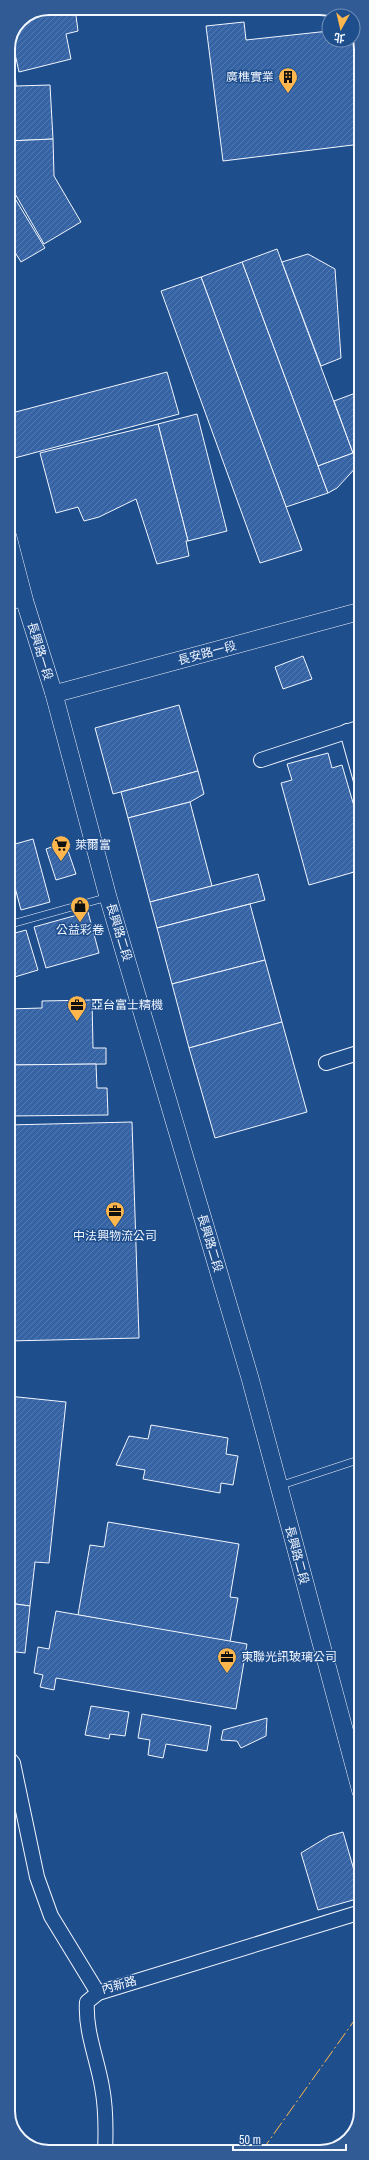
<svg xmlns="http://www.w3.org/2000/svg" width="369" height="2160" viewBox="0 0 369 2160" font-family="'Archivo Narrow','Noto Sans TC',sans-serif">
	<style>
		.building { fill: url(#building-hatch); stroke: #f2f6ff }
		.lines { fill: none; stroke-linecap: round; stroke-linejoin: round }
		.service-casing { stroke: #f2f6ff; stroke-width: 8 }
		.minor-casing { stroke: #f2f6ff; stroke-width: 16 }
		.tertiary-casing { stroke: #f2f6ff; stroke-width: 18 }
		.service { stroke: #1f4e8c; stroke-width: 7 }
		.minor { stroke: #1f4e8c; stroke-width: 14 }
		.tertiary { stroke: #1f4e8c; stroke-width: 17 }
		.power { stroke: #ffb74d; stroke-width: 1; stroke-dasharray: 14 3 2 3; stroke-linecap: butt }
		.labels { text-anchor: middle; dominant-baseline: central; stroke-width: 3; stroke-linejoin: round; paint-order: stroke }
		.poi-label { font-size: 12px; fill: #f2f6ff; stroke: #1f4e8c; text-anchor: start }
		.street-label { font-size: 12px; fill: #f2f6ff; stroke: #1f4e8c }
		.rim { fill: none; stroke: #f2f6ff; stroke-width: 2 }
	</style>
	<defs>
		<pattern id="building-hatch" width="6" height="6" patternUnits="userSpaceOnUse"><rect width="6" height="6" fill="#3563a3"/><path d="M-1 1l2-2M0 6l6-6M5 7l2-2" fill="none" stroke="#537ab1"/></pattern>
	</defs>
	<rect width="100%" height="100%" fill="#1f4e8c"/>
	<!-- building -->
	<g class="building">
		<polygon points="49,8 75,8 78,31 66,34 71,59 19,72 12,40 20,20"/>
		<polygon points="244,22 246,40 329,31 329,40 353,40 353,28 361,44 361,144 223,161 206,26"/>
		<polygon points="15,70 16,86 50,85 53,139 8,141 8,71"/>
		<polygon points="53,139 54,176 81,222 44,244 10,185 8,141"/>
		<polygon points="8,187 45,248 21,262 8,241"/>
		<polygon points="277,249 353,453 318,466 242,262"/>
		<polygon points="308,254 335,269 341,358 321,366 282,262"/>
		<polygon points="242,262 328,493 286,507 201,277"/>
		<polygon points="201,277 302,550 260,563 161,291"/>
		<polygon points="167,372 179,414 11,459 8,446 8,414"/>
		<polygon points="361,391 361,462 337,488 328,493 318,466 353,453 334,401"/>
		<polygon points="197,414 227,531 188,541 158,424"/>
		<polygon points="158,424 188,541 186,541 189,556 157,564 136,499 99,517 84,521 78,507 56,513 40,453"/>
		<polygon points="303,656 312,679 283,689 275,667"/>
		<polygon points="179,705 198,771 113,794 95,728"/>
		<polygon points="328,753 332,768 342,765 361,830 361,870 309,885 281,783 292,780 287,764"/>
		<polygon points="198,771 204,794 190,802 128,818 121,792"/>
		<polygon points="190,802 212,886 150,902 128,818"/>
		<polygon points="33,839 50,902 21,910 10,869 8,870 8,846"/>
		<polygon points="65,842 76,874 56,880 46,849"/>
		<polygon points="258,874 265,900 157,928 150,902"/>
		<polygon points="250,904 265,960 172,984 157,928"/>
		<polygon points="88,912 99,953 46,968 34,927"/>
		<polygon points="26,930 38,970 8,979 8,935"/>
		<polygon points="265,960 282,1022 189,1048 172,984"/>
		<polygon points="92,1000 93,1048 106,1048 106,1064 8,1065 8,1009 42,1008 42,1001"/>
		<polygon points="282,1022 307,1112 215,1138 189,1048"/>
		<polygon points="96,1064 97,1088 107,1088 108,1115 8,1116 8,1065"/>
		<polygon points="132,1122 139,1338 8,1341 8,1125"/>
		<polygon points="8,1396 66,1402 49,1563 35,1562 30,1606 8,1603"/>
		<polygon points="151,1425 228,1438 226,1454 238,1456 233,1485 221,1483 220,1493 143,1479 145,1470 116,1465 129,1436 148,1439"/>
		<polygon points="108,1522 239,1544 230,1597 238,1598 230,1642 78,1615 90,1545 104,1547"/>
		<polygon points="8,1603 30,1606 25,1653 8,1651"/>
		<polygon points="56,1611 247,1644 236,1709 56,1678 54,1690 40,1687 43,1675 34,1673 38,1647 49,1649"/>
		<polygon points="91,1706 129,1712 125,1736 110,1734 109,1739 85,1735"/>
		<polygon points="142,1714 211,1726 207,1751 166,1744 163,1758 148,1755 150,1740 138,1738"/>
		<polygon points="267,1718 266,1736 241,1748 237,1741 221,1740 223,1730"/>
		<polygon points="343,1832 360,1891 353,1900 318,1910 301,1853 329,1836"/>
	</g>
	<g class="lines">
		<!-- service casing -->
		<g class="service-casing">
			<g id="service">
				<polyline points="8,607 25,602"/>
				<polyline points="8,925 108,897"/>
				<polyline points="279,1486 361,1459"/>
			</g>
		</g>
		<!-- minor casing -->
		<g class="minor-casing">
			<g id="minor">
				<polyline points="347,731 361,781"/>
				<polyline points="261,760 361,727"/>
				<polyline points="326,1063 361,1052"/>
				<polyline points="8,1757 13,1763 37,1877 51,1916 98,1993 361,1912"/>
				<path d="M98,1993L87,2002C85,2031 97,2058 102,2087C106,2108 106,2130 105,2152"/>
			</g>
		</g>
		<!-- tertiary casing -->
		<g class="tertiary-casing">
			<g id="tertiary">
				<polyline points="8,537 25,602 54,694 108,897 250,1378 361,1792"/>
				<polyline points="54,694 361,611"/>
			</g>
		</g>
		<!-- service -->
		<use href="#service" class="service"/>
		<!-- minor -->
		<use href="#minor" class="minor"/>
		<!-- tertiary -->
		<use href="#tertiary" class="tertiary"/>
		<!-- power -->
		<polyline class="power" points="261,2152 361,2011"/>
	</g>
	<!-- icons -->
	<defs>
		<g id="building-pin" transform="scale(1)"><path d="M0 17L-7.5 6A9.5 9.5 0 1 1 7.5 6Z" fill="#ffb74d" stroke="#1f4e8c"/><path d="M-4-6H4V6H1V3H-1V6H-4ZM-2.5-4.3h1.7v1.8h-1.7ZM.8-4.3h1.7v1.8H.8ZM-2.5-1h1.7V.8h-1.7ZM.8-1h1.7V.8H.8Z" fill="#111"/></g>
		<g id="supermarket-pin" transform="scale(1)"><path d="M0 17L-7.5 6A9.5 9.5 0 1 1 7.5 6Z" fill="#ffb74d" stroke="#1f4e8c"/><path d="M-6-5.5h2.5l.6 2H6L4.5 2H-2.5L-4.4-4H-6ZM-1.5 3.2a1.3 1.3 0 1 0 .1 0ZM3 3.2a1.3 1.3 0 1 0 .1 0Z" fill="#111"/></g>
		<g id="shop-pin" transform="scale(1)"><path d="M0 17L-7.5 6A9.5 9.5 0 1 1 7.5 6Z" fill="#ffb74d" stroke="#1f4e8c"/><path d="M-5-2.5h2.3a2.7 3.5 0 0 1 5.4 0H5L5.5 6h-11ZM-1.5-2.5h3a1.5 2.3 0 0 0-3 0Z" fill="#111"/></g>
		<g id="office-pin" transform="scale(1)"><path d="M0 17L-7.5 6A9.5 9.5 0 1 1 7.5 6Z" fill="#ffb74d" stroke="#1f4e8c"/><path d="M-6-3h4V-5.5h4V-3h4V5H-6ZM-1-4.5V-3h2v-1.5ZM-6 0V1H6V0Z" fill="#111"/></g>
	</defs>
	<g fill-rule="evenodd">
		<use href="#building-pin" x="288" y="77"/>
		<use href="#supermarket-pin" x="61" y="845"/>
		<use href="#shop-pin" x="80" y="906"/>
		<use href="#office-pin" x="77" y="1005"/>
		<use href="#office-pin" x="115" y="1211"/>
		<use href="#office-pin" x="227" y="1657"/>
	</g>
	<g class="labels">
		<!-- poi labels -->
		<g class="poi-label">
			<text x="274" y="77" text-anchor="end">廣樵實業</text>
			<text x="75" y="845">萊爾富</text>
			<text x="80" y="930" text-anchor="middle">公益彩卷</text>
			<text x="91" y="1005">亞台富士精機</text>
			<text x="115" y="1236" text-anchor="middle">中法興物流公司</text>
			<text x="241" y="1657">東聯光訊玻璃公司</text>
		</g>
		<!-- street labels -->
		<g class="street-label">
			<text transform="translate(40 651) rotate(73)">長興路一段</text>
			<text transform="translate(207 653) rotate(-15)">長安路一段</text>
			<text transform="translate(119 932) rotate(73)">長興路二段</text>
			<text transform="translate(210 1243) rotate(73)">長興路二段</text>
			<text transform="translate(297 1555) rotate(75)">長興路二段</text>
			<text transform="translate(119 1985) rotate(-15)">內新路</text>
		</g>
	</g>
	<!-- crop -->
	<path d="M0 0H369V2160H0ZM49 15H320A34 34 0 0 1 354 49V2111A34 34 0 0 1 320 2145H49A34 34 0 0 1 15 2111V49A34 34 0 0 1 49 15Z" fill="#305b95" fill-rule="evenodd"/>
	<path class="rim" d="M49 15H320A34 34 0 0 1 354 49V2111A34 34 0 0 1 320 2145H49A34 34 0 0 1 15 2111V49A34 34 0 0 1 49 15Z"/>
	<!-- north arrow -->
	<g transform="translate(341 28) rotate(188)"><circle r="19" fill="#1f4e8c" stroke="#7391ba"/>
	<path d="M0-3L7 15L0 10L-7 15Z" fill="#ffb74d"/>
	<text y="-6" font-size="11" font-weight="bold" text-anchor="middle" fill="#f2f6ff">北</text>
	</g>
	<!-- scale -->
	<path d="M233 2144v6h113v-6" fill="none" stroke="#f2f6ff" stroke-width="2"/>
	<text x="239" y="2144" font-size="12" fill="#f2f6ff" stroke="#1f4e8c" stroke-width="3" paint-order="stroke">50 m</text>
</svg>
